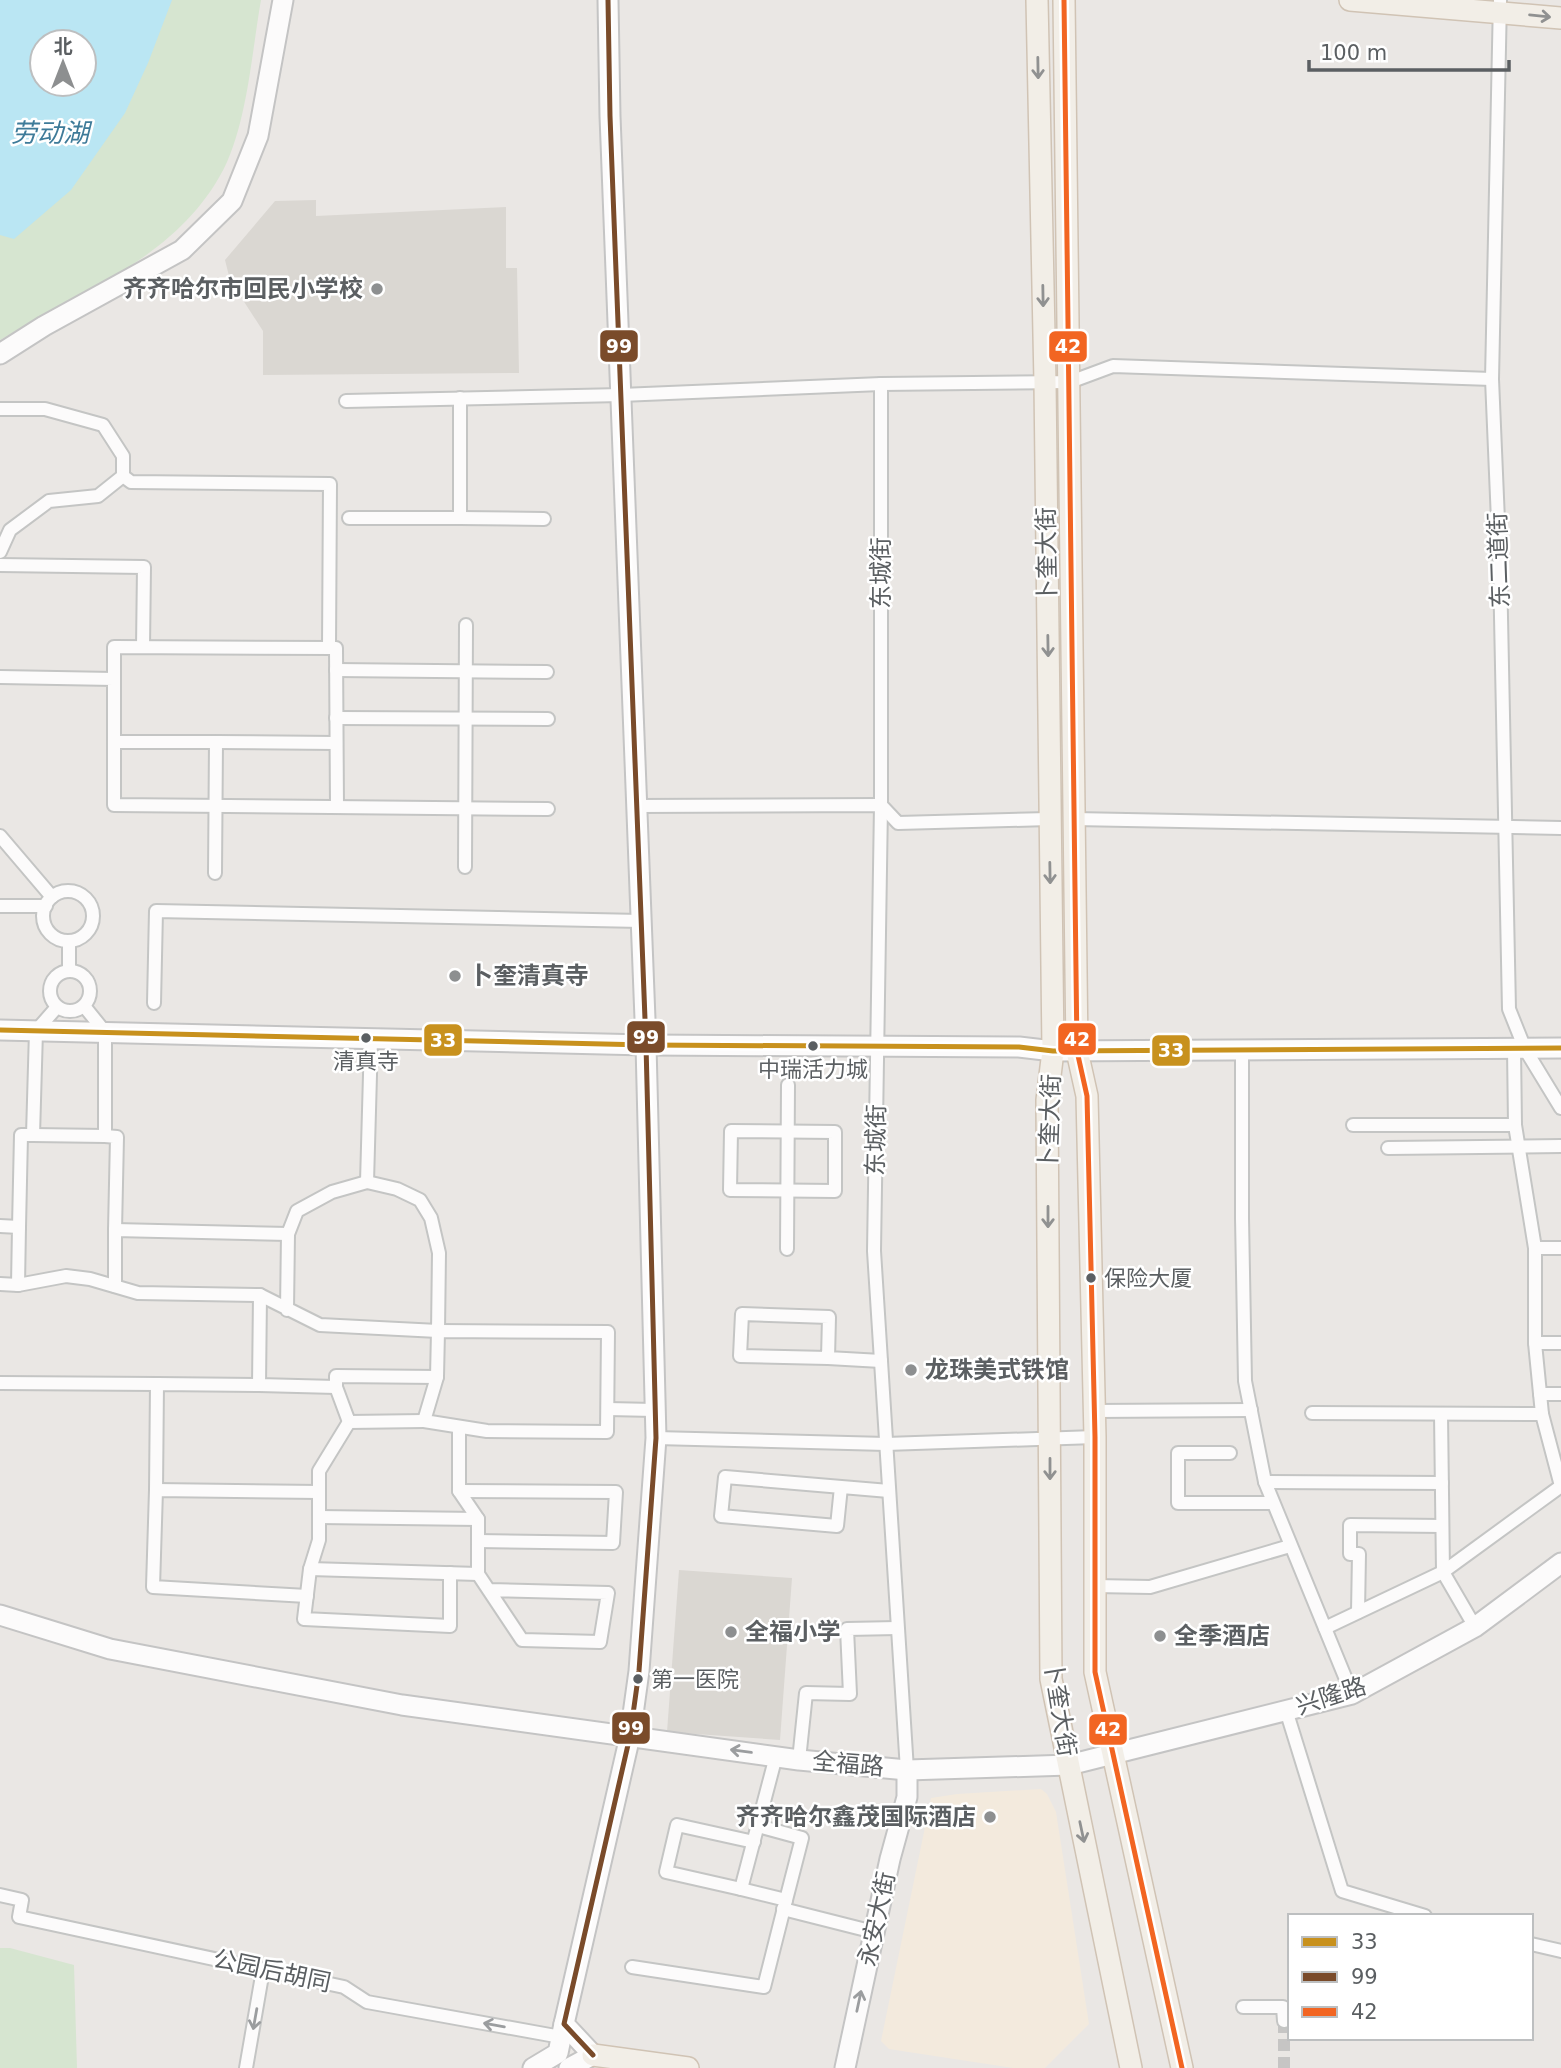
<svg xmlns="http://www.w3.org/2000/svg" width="1561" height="2068" viewBox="0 0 1561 2068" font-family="'DejaVu Sans','Noto Sans SC',sans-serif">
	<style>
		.commercial { fill: #f3eadd }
		.education { fill: #dad7d2 }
		.green { fill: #d6e5d0; fill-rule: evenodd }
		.water { fill: #bae6f3; fill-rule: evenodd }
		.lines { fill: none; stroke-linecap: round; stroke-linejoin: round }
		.street-tunnel { stroke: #c6c5c4; stroke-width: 12; stroke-dasharray: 12 6; stroke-linecap: butt }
		.street-casing { stroke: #c4c5c4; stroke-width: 16 }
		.secondary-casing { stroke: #c4c4c4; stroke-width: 23 }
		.primary-casing { stroke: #d0c3b4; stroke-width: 24 }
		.street { stroke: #fcfbfb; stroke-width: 12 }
		.secondary { stroke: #fcfbfb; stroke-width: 19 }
		.primary { stroke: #f2eee7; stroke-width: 21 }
		.bus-1-casing { stroke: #fff; stroke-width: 10 }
		.bus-2-casing { stroke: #fff; stroke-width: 10 }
		.bus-3-casing { stroke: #fff; stroke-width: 10 }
		.bus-1 { stroke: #c8911d; stroke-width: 5 }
		.bus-2 { stroke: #7a4b2a; stroke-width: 5 }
		.bus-3 { stroke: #f26522; stroke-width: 5 }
		.oneway { stroke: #909191 }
		.oneway2 { stroke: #9b9d9f }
		.poi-dot { fill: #8d8f90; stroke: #fff; stroke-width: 2.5 }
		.bus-dot { fill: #5b5f62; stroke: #fff; stroke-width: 2.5 }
		.labels { text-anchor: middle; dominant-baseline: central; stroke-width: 5; stroke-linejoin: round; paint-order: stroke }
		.bus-label { font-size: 22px; fill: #5b5f62; stroke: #fff }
		.poi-label { font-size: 24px; font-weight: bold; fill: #5b5f62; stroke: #fff; text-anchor: start }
		.street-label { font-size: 24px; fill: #5b5f62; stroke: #fff }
		.water-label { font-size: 26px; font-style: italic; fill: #3e7b99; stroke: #fff }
		.line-badge { stroke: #fff; stroke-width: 2.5 }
		.badge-label { font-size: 19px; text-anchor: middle; font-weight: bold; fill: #fff }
	</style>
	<rect width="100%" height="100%" fill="#eae7e4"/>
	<!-- commercial -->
	<polygon class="commercial" points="1041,1789 1047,1794 1056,1812 1089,2024 1045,2068 1013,2068 889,2049 881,2041 931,1798 957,1794"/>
	<!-- education -->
	<g class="education">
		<polygon points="316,200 316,216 506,207 506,268 517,268 519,373 263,375 263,331 230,280 225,260 275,201"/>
		<polygon points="679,1570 792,1578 780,1740 667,1732"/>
	</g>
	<!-- green -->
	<g class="green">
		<path d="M0,0H261C252,51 248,114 227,162C184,255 82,291 0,340ZM42,42H84V84H42Z"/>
		<polygon points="0,1948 10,1948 74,1965 77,2068 0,2068"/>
	</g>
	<!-- water -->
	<path class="water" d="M0,0H172L148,63L125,113L71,190L14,239L0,235ZM42,42H84V84H42Z"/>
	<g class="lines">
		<!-- street-tunnel -->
		<polyline class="street-tunnel" points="1284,2021 1284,2068"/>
		<!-- street casing -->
		<g class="street-casing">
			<g id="street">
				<polyline points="1500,0 1492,379 1500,568 1509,1009 1525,1049 1561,1108"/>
				<polyline points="881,384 881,805 874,1251 907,1770"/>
				<polyline points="346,401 621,395 881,384 1070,382 1113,366 1492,379"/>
				<polyline points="0,409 45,409 103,425 123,456 123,476"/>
				<polyline points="349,518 460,518 460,398"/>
				<polyline points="460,518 544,519"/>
				<polyline points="0,552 10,530 49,501 98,496 123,476 131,482 330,484 329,648"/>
				<polyline points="0,565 144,567 143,647"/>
				<polyline points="336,670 547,672"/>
				<polyline points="0,677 114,679 114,805 548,809"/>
				<polyline points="114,679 114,647 336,648 337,807"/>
				<polyline points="336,718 548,719"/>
				<polyline points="114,742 216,742 215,873"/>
				<polyline points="216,742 336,743"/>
				<polyline points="637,806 881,805 898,823 1049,819"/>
				<polyline points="1074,819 1561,828"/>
				<polyline points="0,836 52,897"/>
				<polyline points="465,867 466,625"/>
				<circle cx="68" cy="916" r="25"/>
				<polyline points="0,906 46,906"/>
				<circle cx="70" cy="991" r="20"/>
				<polyline points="69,971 69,941"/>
				<polyline points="154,1003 156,911 641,921"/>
				<polyline points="84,1006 105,1032 105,1136 117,1137 115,1230"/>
				<polyline points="1514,1049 1515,1125 1535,1248"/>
				<polyline points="1242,1051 1242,1218 1245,1381 1265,1482 1352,1694"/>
				<polyline points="1353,1125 1515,1125"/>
				<polygon points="731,1131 835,1132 835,1191 730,1190"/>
				<polyline points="33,1135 105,1136"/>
				<polyline points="1388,1148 1561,1146"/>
				<polyline points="367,1182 371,1039"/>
				<polyline points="0,1226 19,1227 18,1285 66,1276 90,1279 138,1293 260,1295 320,1325 438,1331 439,1253 431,1218 420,1200 397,1189 367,1182 332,1192 297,1211 288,1234 287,1310"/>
				<polyline points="19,1227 21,1135 33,1135 36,1031 57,1007"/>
				<polyline points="787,1249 788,1085"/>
				<polyline points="0,1284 18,1285"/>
				<polyline points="115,1286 115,1230 288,1234"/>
				<polyline points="260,1295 259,1385 336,1387 336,1376 437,1377"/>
				<polygon points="438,1331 608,1332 607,1432 487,1431 424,1421 437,1377"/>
				<polyline points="1535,1343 1561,1343"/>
				<polyline points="828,1358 740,1356 742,1314 829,1317 828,1358 881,1361"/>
				<polyline points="0,1383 157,1384"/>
				<polyline points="336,1387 349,1422 424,1421"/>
				<polyline points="1540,1394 1561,1394"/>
				<polyline points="608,1409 654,1410"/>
				<polyline points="1094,1411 1251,1410"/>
				<polyline points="1312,1413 1542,1414 1535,1343 1535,1248 1561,1248"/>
				<polyline points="1441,1414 1443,1572 1475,1627"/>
				<polyline points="1542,1414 1561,1486"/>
				<polyline points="349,1422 319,1471 319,1540 310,1569 304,1619 450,1626 450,1573"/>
				<polyline points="459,1427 459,1491 478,1519 478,1574 522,1640 600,1642 608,1593 490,1590"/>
				<polyline points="656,1438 886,1444 1095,1437"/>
				<polyline points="1230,1453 1178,1453 1178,1503 1273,1503"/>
				<polyline points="1265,1482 1442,1483"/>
				<polyline points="841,1487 837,1526 721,1516 725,1477 889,1491"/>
				<polyline points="156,1490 157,1384 259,1385"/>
				<polyline points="459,1491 616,1492 613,1543 478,1541"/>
				<polyline points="319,1517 478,1519"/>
				<polyline points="310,1569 478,1574"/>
				<polyline points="1095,1586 1150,1587 1290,1546"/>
				<polyline points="307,1596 153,1587 156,1490 319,1492"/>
				<polyline points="1358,1612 1359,1554 1350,1554 1350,1525 1442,1526"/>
				<polyline points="1325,1628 1443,1572 1561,1486"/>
				<polyline points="1286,1710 1342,1891 1425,1916"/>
				<polyline points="799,1760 806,1693 850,1694 847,1629 897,1628"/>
				<polyline points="758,1826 802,1838 786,1900"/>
				<polyline points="741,1889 666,1872 677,1825 754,1842"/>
				<polyline points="0,1895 22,1900 19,1917 344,1987 367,2002 561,2037"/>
				<polyline points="783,1909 874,1932"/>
				<polyline points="1531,1944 1561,1951"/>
				<polyline points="632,1967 764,1987 786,1900 741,1889 776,1756"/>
				<polyline points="1243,2007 1283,2007 1284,2021"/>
				<polyline points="246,2068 263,1970"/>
			</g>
		</g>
		<!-- secondary casing -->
		<g class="secondary-casing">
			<g id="secondary">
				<polyline points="0,354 44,326 182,250 232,201 258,136 283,0"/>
				<polyline points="0,1030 646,1045 1019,1047 1053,1051 1561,1048"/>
				<polyline points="0,1615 110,1649 402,1705 799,1760 907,1770 1069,1765 1352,1694 1475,1627 1561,1563"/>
				<polyline points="533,2068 558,2053 564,2024"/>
				<polyline points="569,2068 593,2055 564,2024 630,1736 639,1671 656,1438 646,1045 610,116 608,0"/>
				<polyline points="845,2068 890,1859 907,1797 907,1770"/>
			</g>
		</g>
		<!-- primary casing -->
		<g class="primary-casing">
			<g id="primary">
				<polyline points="1037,0 1045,382 1053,1051 1047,1100 1051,1679 1131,2068"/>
				<polyline points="1064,0 1077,1051 1087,1096 1095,1437 1095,1672 1182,2068"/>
				<polyline points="1350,0 1561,18"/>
				<polyline points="593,2055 688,2068"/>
			</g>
		</g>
		<!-- street -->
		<use href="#street" class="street"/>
		<!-- secondary -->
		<use href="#secondary" class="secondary"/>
		<!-- primary -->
		<use href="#primary" class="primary"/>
		<!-- bus-1 casing -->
		<g class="bus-1-casing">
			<polyline id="bus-1" points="0,1030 646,1045 1019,1047 1053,1051 1561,1048"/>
		</g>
		<!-- bus-2 casing -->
		<g class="bus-2-casing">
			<polyline id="bus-2" points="593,2055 564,2024 630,1736 639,1671 656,1438 646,1045 610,116 608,0"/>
		</g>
		<!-- bus-3 casing -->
		<g class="bus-3-casing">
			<polyline id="bus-3" points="1064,0 1077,1051 1087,1096 1095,1437 1095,1672 1182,2068"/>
		</g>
		<!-- bus-1 -->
		<use href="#bus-1" class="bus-1"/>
		<!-- bus-2 -->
		<use href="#bus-2" class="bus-2"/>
		<!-- bus-3 -->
		<use href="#bus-3" class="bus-3"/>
	</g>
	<!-- one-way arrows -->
	<defs><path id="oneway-shaft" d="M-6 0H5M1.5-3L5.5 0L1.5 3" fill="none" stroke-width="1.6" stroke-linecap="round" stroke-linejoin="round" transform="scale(1.75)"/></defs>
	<g class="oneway">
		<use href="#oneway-shaft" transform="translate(1540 16) rotate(6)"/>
		<use href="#oneway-shaft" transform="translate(1038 68) rotate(89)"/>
		<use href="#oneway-shaft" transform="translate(1043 296) rotate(89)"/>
		<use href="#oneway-shaft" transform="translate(1048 646) rotate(89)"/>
		<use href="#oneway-shaft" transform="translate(1050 873) rotate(89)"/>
		<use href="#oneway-shaft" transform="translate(1048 1217) rotate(90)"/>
		<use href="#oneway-shaft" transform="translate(1050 1469) rotate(90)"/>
		<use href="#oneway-shaft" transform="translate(1082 1832) rotate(78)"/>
	</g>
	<g class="oneway2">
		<use href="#oneway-shaft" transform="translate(741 1751) rotate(-172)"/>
		<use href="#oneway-shaft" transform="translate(859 2001) rotate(-78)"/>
		<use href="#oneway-shaft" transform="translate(255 2019) rotate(100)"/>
		<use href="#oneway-shaft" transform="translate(494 2025) rotate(-170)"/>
	</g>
	<!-- markers -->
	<g class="poi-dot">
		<circle cx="377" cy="289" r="7"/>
		<circle cx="455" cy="976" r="7"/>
		<circle cx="911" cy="1370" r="7"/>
		<circle cx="731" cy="1632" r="7"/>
		<circle cx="1160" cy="1636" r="7"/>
		<circle cx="990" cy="1817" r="7"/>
	</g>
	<g class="bus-dot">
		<circle cx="366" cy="1038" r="6"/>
		<circle cx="813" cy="1046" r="6"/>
		<circle cx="1091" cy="1278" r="6"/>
		<circle cx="638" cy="1679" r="6"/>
	</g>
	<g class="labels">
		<!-- bus labels -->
		<g class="bus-label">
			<text x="366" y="1061">清真寺</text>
			<text x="813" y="1069">中瑞活力城</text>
			<text x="1104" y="1278" text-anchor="start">保险大厦</text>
			<text x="651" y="1679" text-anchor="start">第一医院</text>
		</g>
		<!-- poi labels -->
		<g class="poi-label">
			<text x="363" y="289" text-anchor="end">齐齐哈尔市回民小学校</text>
			<text x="469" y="976">卜奎清真寺</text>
			<text x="925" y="1370">龙珠美式铁馆</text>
			<text x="745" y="1632">全福小学</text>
			<text x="1174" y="1636">全季酒店</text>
			<text x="976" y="1817" text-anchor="end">齐齐哈尔鑫茂国际酒店</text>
		</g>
		<!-- street labels -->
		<g class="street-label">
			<text transform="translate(1047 555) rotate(-91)">卜奎大街</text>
			<text transform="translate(1499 560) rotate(-92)">东二道街</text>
			<text transform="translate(881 573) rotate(-90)">东城街</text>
			<text transform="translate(1050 1122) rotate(-88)">卜奎大街</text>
			<text transform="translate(876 1140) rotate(-89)">东城街</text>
			<text transform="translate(1331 1696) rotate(-18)">兴隆路</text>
			<text transform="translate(1060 1709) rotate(81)">卜奎大街</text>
			<text transform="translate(848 1764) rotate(5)">全福路</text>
			<text transform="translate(877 1919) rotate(-78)">永安大街</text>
			<text transform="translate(272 1971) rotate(12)">公园后胡同</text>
		</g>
		<!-- water labels -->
		<g class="water-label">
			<text x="50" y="133">劳动湖</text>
		</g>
	</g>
	<g class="line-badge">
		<rect x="599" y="329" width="40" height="34" rx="7" fill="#7a4b2a"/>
		<rect x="1048" y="330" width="40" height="33" rx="7" fill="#f26522"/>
		<rect x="626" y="1020" width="40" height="34" rx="7" fill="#7a4b2a"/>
		<rect x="1057" y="1022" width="40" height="34" rx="7" fill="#f26522"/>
		<rect x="423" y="1023" width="40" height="34" rx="7" fill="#c8911d"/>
		<rect x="1151" y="1034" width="40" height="33" rx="7" fill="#c8911d"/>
		<rect x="611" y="1711" width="40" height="34" rx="7" fill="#7a4b2a"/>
		<rect x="1088" y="1713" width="40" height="33" rx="7" fill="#f26522"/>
	</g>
	<g class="badge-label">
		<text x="619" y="353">99</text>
		<text x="1068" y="353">42</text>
		<text x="646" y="1044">99</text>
		<text x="1077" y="1046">42</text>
		<text x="443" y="1047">33</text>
		<text x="1171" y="1057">33</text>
		<text x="631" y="1735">99</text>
		<text x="1108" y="1736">42</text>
	</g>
	<!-- legend -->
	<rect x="1288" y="1914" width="245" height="126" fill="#ffffff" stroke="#bdbfc0" stroke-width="2"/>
	<rect x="1302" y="1937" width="35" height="10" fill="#c8911d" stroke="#bdbfc0" stroke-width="2"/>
	<text x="1351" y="1949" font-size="21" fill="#5b5f62">33</text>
	<rect x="1302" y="1972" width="35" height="10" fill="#7a4b2a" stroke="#bdbfc0" stroke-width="2"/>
	<text x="1351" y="1984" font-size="21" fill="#5b5f62">99</text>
	<rect x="1302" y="2007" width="35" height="10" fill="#f26522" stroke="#bdbfc0" stroke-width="2"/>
	<text x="1351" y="2019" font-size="21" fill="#5b5f62">42</text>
	<!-- north arrow -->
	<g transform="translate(63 63)"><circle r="33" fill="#ffffff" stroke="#bdbfc0" stroke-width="2"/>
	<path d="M0-5L12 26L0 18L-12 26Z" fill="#8d8f90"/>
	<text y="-10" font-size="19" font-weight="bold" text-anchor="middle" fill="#5b5f62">北</text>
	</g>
	<!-- scale -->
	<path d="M1309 60v10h200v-10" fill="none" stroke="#5b5f62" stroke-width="3.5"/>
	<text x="1320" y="60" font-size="21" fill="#5b5f62" stroke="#ffffff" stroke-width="5" paint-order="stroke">100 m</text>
</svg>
